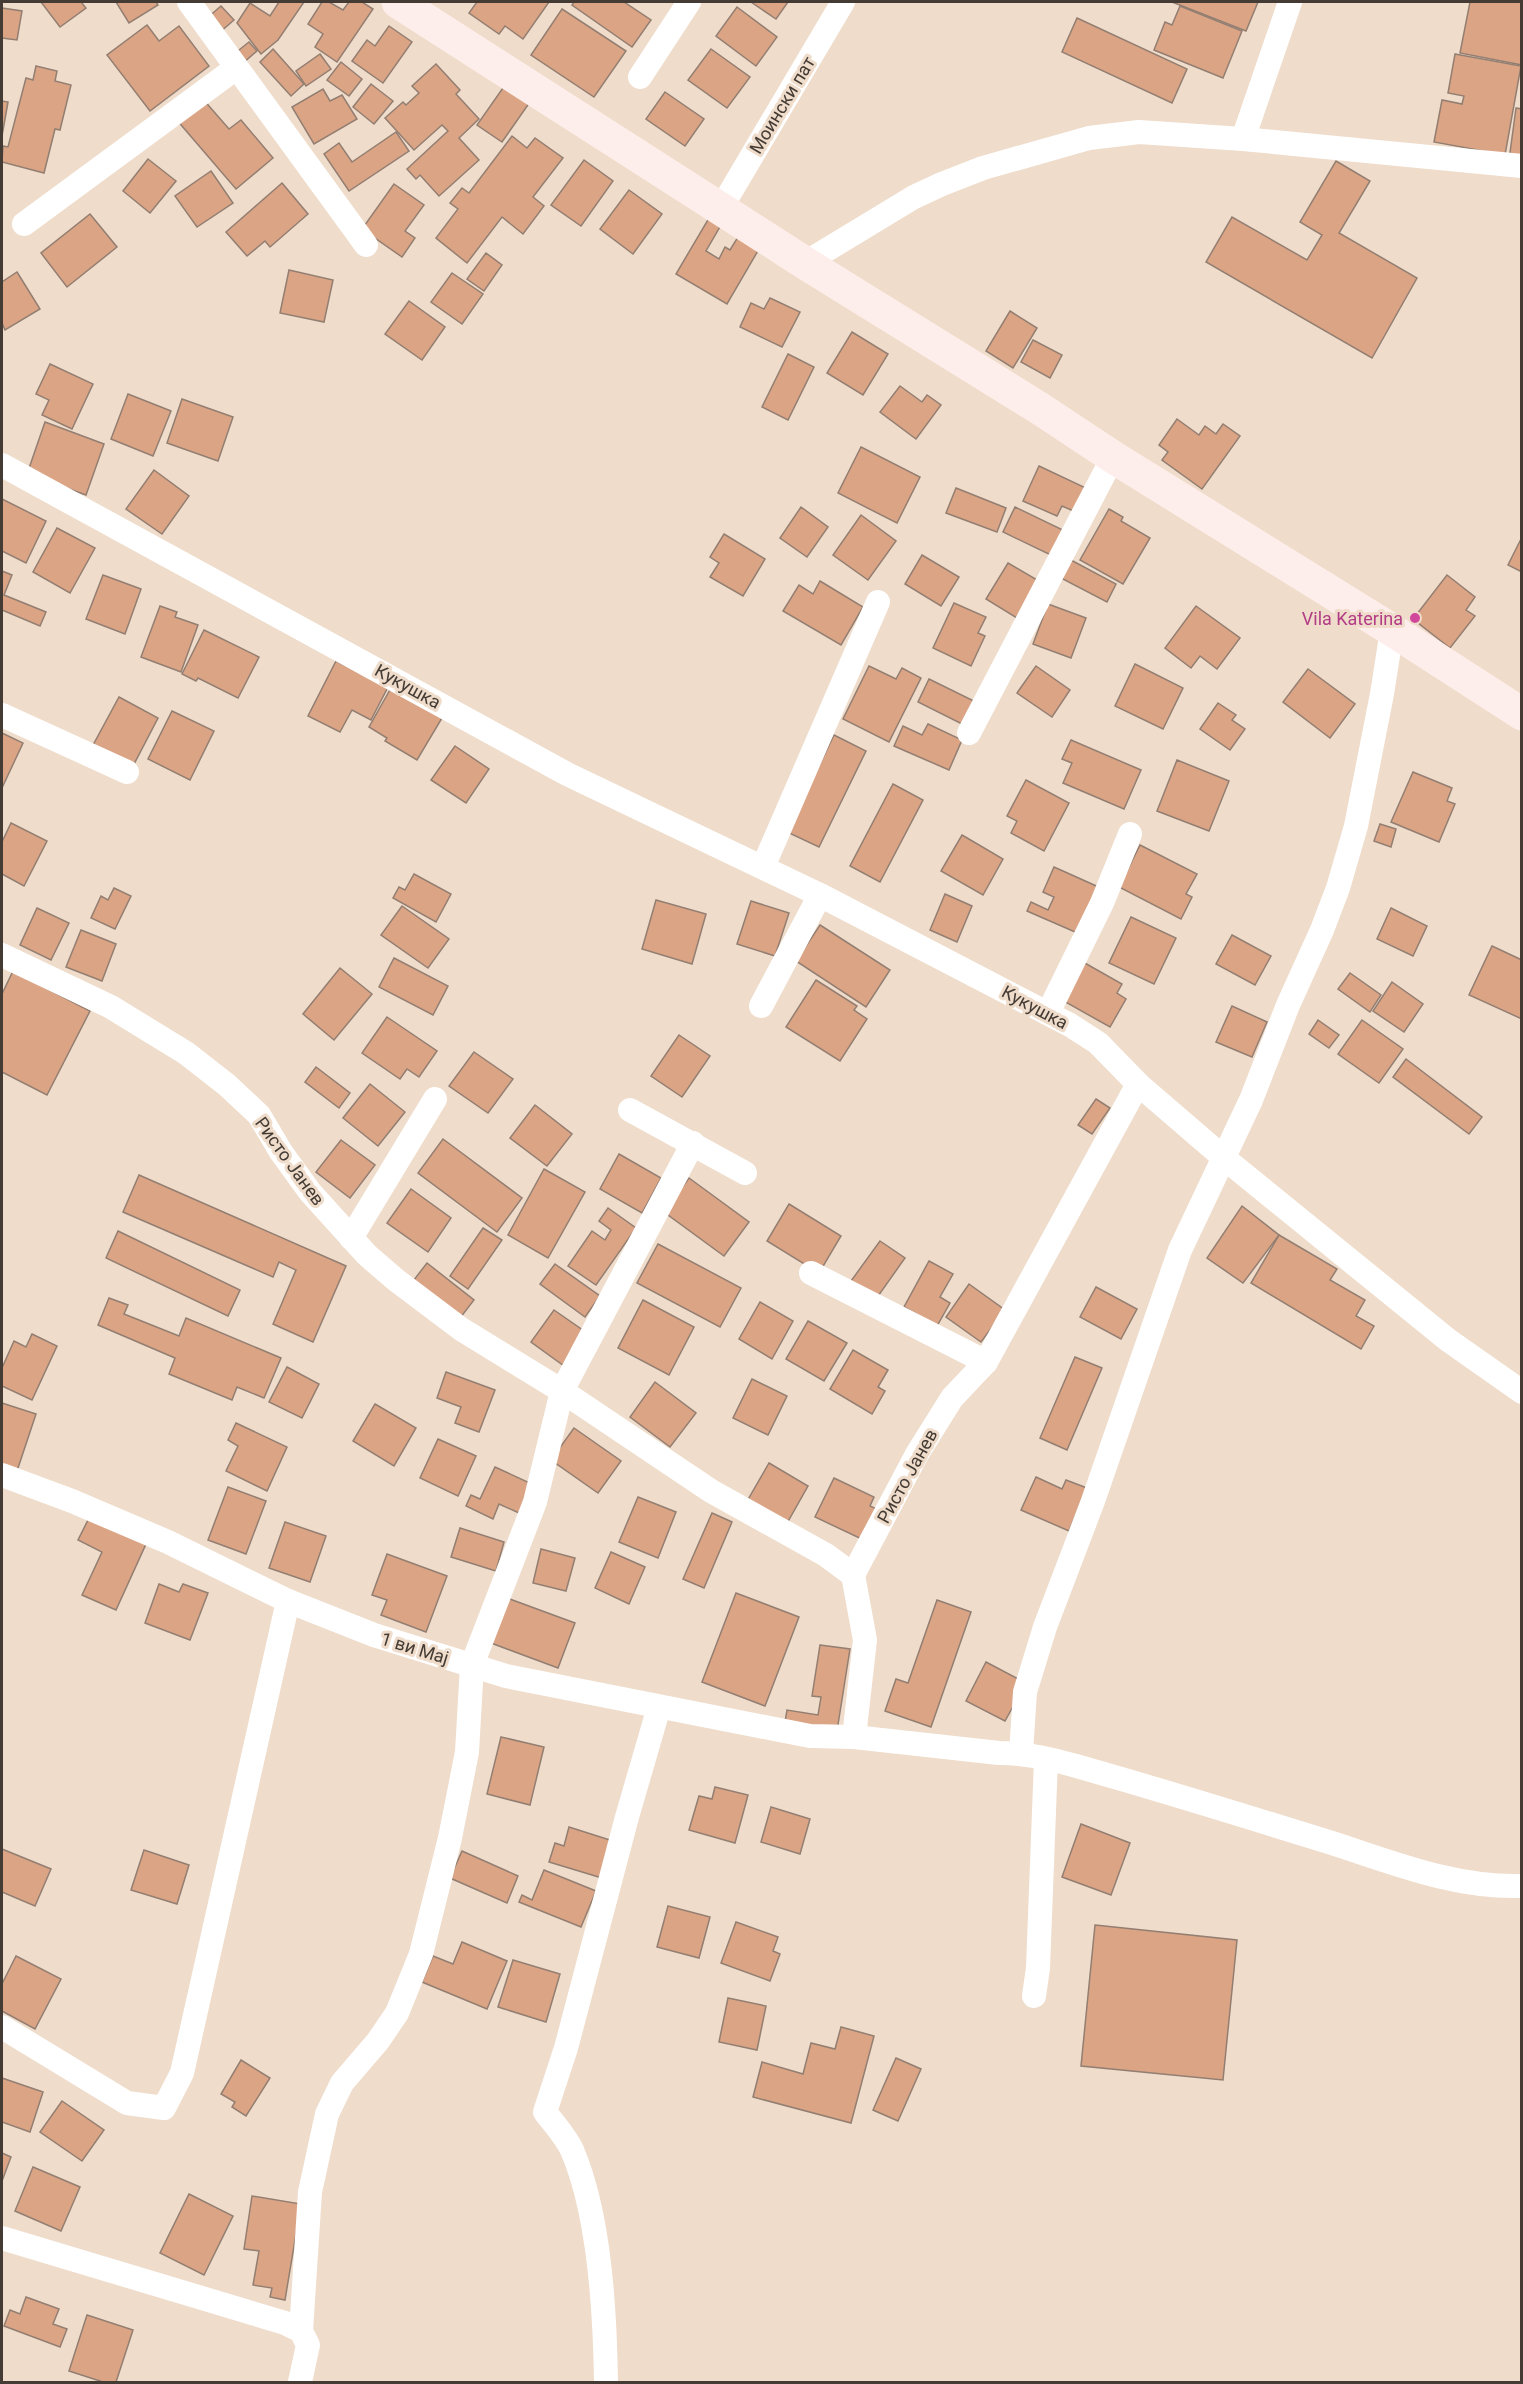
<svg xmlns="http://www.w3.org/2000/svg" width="1523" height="2384" viewBox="0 0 1523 2384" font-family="Roboto,sans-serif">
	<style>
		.building { fill: #dba585; stroke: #937e72; stroke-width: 1.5 }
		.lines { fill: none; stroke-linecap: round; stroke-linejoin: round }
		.street { stroke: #fff; stroke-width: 24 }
		.secondary { stroke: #feeeeb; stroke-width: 33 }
		.hotel-dot { fill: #d1479c; stroke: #efdcca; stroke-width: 2 }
		.labels { text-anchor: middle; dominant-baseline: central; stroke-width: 6; stroke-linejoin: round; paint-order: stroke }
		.street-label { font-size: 18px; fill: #433b34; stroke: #efdcca }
		.hotel-label { font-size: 18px; fill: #b23c85; stroke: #efdcca; text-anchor: end }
	</style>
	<rect width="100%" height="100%" fill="#efdcca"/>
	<!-- building -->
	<g class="building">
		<polygon points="41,2 81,2 86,8 60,27"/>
		<polygon points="116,2 156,2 158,5 129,23"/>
		<polygon points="279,2 304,2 278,40 261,54 237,23 250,3 270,16"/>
		<polygon points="322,2 329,2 343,10 349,2 362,2 373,9 337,62 315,47 323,34 308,24"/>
		<polygon points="477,2 549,2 523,39 505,26 499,34 469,13"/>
		<polygon points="574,2 624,2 651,20 632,47 572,5"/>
		<polygon points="751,2 788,2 776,19"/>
		<polygon points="1172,2 1258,2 1246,31"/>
		<polygon points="1470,2 1522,2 1522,65 1460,53"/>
		<polygon points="221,6 234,20 219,33 206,19"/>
		<polygon points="1180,6 1242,31 1223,78 1154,50 1165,22 1172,25"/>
		<polygon points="737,7 777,37 756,66 716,36"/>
		<polygon points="2,8 22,11 17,40 2,38"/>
		<polygon points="562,9 626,51 594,97 531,55"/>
		<polygon points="1077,18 1187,69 1172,103 1062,52"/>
		<polygon points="147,25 159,41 179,26 209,66 150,111 107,55"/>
		<polygon points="389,26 412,42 383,83 352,61 367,40 375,46"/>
		<polygon points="249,42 257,51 242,64 234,54"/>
		<polygon points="273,49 304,84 291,96 260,62"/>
		<polygon points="711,49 750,77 727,108 688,80"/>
		<polygon points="320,54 331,69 306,86 296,71"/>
		<polygon points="1455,54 1521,66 1505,155 1434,142 1442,100 1462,104 1464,96 1448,93"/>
		<polygon points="341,62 362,79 349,96 327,80"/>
		<polygon points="436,64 460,90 456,94 479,119 459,138 479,160 439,196 420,175 416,179 407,169 448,131 442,125 414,150 385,118 403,102 406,105 419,93 412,86"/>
		<polygon points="36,66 57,71 55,81 71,85 60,130 55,129 44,173 2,162 3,146 8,147 26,78 33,80"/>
		<polygon points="371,84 393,101 374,124 353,107"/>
		<polygon points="505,85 530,102 502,142 477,125"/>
		<polygon points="323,89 330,101 342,95 357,119 314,144 292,107"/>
		<polygon points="665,92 704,119 685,146 646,119"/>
		<polygon points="202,98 229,129 241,120 273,158 236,189 176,119"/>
		<polygon points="2,101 8,102 2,136"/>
		<polygon points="1516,108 1522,109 1522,162 1509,160"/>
		<polygon points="396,132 409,151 349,191 324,154 339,143 352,162"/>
		<polygon points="512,136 527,148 535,138 563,158 533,197 544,206 523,234 502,217 467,263 436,238 458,209 450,203 462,188 469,193"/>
		<polygon points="148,159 176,181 150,213 123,191"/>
		<polygon points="584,160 613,181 581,226 551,205"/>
		<polygon points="1336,161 1370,181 1339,233 1417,278 1372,358 1206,262 1232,217 1307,260 1322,235 1300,222"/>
		<polygon points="211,171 233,203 197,227 175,196"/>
		<polygon points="282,183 308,214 270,247 265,241 247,256 226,232"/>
		<polygon points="394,184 424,205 405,231 415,238 402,257 362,229"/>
		<polygon points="629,190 662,214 633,254 600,229"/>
		<polygon points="90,214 117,247 67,287 41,253"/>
		<polygon points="709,218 721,225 706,251 719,259 725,247 730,250 738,237 759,249 727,304 676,274"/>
		<polygon points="486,253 502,265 484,291 467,279"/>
		<polygon points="289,270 333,280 324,322 280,313"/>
		<polygon points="17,272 40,309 5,330 2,323 2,282"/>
		<polygon points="452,273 483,294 462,324 431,302"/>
		<polygon points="770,298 800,312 782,347 740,327 751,303 764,309"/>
		<polygon points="409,301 445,327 422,360 385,334"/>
		<polygon points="1010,311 1037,328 1013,368 986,351"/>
		<polygon points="852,332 888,354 863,395 827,373"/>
		<polygon points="1033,340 1062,355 1050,378 1021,362"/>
		<polygon points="788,354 814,367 788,420 762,407"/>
		<polygon points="50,364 93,384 72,429 42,415 49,400 36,394"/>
		<polygon points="900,386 922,402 927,395 941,405 916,439 880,412"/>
		<polygon points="128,394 171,411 153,456 111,439"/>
		<polygon points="182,399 233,417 218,461 167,443"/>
		<polygon points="1177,419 1199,435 1205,426 1216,434 1223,424 1240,436 1202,489 1162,460 1168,452 1159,445"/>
		<polygon points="45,422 104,444 86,495 27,474"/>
		<polygon points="861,447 920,477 897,523 838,493"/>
		<polygon points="1039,466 1088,489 1078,513 1062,506 1057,516 1023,501"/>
		<polygon points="154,470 189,496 162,534 126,509"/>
		<polygon points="956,488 1006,508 997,532 946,513"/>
		<polygon points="2,499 46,521 26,563 2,551"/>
		<polygon points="801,507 828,527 807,557 780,538"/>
		<polygon points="1015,507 1067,532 1055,557 1003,532"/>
		<polygon points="1109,509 1123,517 1121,521 1150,538 1123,584 1080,560"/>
		<polygon points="861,515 896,541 868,580 833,555"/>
		<polygon points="57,528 95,548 70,593 33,572"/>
		<polygon points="724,534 765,559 743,596 710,577 719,563 710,557"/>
		<polygon points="1522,537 1522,572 1508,565"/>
		<polygon points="922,555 959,577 941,606 905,584"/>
		<polygon points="1069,559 1116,584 1107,602 1059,577"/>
		<polygon points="1008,563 1044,584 1022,621 986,599"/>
		<polygon points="2,571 12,575 4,595 46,612 40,626 2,610"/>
		<polygon points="103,575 141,589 125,634 86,619"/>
		<polygon points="1447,575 1475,597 1466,610 1475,616 1450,648 1413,619"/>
		<polygon points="820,581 863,607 841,645 783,611 799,585 813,594"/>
		<polygon points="954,603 986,617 978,633 985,636 971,666 933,648"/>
		<polygon points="1048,604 1086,618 1071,658 1033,644"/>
		<polygon points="160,606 177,612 175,617 198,625 181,672 141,657"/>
		<polygon points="1196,606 1240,638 1217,669 1200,656 1191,668 1165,648"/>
		<polygon points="204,630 259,657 238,698 198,678 196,681 182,674"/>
		<polygon points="336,661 388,687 371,720 352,710 340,732 308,716"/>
		<polygon points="1135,664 1183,688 1163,729 1115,706"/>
		<polygon points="869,666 896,679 902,668 921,678 889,742 843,719"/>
		<polygon points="1036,666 1070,690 1052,717 1017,693"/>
		<polygon points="1308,669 1355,704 1330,738 1283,702"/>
		<polygon points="929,679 978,703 966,726 918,702"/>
		<polygon points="391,688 442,718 417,760 385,741 387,738 369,727"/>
		<polygon points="119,697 158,718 132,768 92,747"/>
		<polygon points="1218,703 1236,715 1232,720 1245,729 1230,750 1200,729"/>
		<polygon points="172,711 214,731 190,780 148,759"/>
		<polygon points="928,724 962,740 949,770 894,746 903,726 922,735"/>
		<polygon points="2,733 23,743 2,788"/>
		<polygon points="834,735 866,751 819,847 787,832"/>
		<polygon points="1071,740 1141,770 1124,809 1063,783 1072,763 1062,759"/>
		<polygon points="455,746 489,769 466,803 431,780"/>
		<polygon points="1177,760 1229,781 1209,831 1157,811"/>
		<polygon points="1413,772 1452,788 1447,801 1455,804 1439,842 1391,822"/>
		<polygon points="1026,780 1069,803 1044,851 1011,833 1017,821 1007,816"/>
		<polygon points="893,784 923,800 880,882 850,866"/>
		<polygon points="11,823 47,841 24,886 2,874 2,842"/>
		<polygon points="1380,824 1396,829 1391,847 1374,841"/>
		<polygon points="962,835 1003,859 983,895 941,871"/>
		<polygon points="1140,845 1197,874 1186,894 1192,897 1181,919 1119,887"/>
		<polygon points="1054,867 1103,889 1082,935 1027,911 1031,902 1048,910 1054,897 1043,892"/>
		<polygon points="414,874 451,894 436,922 393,898 399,887 405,890"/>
		<polygon points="114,888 131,896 115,929 91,918 101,896 108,900"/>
		<polygon points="945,894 972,906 957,942 930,930"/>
		<polygon points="656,900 706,914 692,964 642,949"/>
		<polygon points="751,901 789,913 775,956 737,944"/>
		<polygon points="402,906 449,939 428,968 381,935"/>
		<polygon points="37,908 69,923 51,960 20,945"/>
		<polygon points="1391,908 1427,926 1413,956 1377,939"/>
		<polygon points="1131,917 1176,938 1154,984 1109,963"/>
		<polygon points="820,925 890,970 866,1007 796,961"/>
		<polygon points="81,930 116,944 102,981 66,967"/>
		<polygon points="1232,935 1271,956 1255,985 1216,964"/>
		<polygon points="1492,946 1522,960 1522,1019 1469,995"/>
		<polygon points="394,958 448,986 433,1015 379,987"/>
		<polygon points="1083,962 1122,984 1117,993 1126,999 1110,1027 1062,1000"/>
		<polygon points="340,968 372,994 334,1040 303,1014"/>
		<polygon points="13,971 90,1011 47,1095 2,1072 2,994"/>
		<polygon points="1350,973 1381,995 1370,1012 1338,989"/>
		<polygon points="816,980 857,1006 854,1010 867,1019 840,1061 786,1027"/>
		<polygon points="1392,982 1423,1004 1404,1032 1373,1011"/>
		<polygon points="1232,1006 1267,1022 1252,1057 1216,1042"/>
		<polygon points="387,1017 437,1051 419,1077 407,1069 400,1079 362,1053"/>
		<polygon points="1318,1020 1339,1035 1329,1048 1309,1034"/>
		<polygon points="1362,1020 1403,1049 1379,1083 1338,1054"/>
		<polygon points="679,1035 710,1056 682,1097 651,1076"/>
		<polygon points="474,1052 513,1079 488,1113 449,1086"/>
		<polygon points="1406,1059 1482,1117 1469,1134 1393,1077"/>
		<polygon points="316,1067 350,1093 339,1108 305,1082"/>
		<polygon points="370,1084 405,1112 378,1146 343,1118"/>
		<polygon points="1096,1099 1110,1108 1092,1134 1078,1125"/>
		<polygon points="535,1105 572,1134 547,1166 510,1138"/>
		<polygon points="443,1139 522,1198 497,1232 418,1173"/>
		<polygon points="341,1140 375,1165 350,1198 316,1172"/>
		<polygon points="619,1154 661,1178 642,1213 600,1189"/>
		<polygon points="544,1169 585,1192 548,1258 508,1235"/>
		<polygon points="139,1175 346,1266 313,1342 273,1324 296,1270 279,1262 273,1277 123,1212"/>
		<polygon points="689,1178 749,1222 724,1256 664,1212"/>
		<polygon points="411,1189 451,1218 428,1252 387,1223"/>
		<polygon points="789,1204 841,1236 819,1273 767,1241"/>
		<polygon points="1242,1206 1279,1235 1243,1283 1207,1258"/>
		<polygon points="608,1208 636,1228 596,1285 568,1266 592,1231 605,1240 611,1230 599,1221"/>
		<polygon points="483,1228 502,1240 468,1289 450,1276"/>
		<polygon points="118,1231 240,1290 228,1316 106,1258"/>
		<polygon points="1279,1235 1337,1269 1330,1280 1365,1300 1356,1316 1374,1326 1361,1349 1251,1283"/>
		<polygon points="880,1241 905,1258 876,1299 851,1281"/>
		<polygon points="658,1244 741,1288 720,1327 637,1283"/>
		<polygon points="929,1261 953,1274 940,1297 950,1303 937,1326 904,1307"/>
		<polygon points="427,1263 474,1300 457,1322 410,1285"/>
		<polygon points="555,1264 600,1296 585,1317 540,1284"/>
		<polygon points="969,1284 1005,1310 981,1342 946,1317"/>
		<polygon points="1096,1287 1137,1309 1121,1339 1080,1317"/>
		<polygon points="109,1298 128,1305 124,1314 179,1336 186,1318 281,1358 264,1398 237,1387 232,1400 169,1374 175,1358 98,1325"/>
		<polygon points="643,1300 694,1327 669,1375 618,1348"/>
		<polygon points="760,1302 793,1321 772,1359 739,1339"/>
		<polygon points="554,1310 587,1333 564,1366 531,1342"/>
		<polygon points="808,1321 847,1343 824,1381 786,1359"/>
		<polygon points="32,1334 57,1346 32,1400 2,1386 2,1368 14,1341 26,1347"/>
		<polygon points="853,1350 888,1370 878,1387 885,1391 872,1414 830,1389"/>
		<polygon points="1075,1357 1102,1368 1067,1450 1040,1438"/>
		<polygon points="287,1367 319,1384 302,1418 269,1402"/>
		<polygon points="446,1372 495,1390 479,1432 455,1423 461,1407 437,1398"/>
		<polygon points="752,1379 787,1396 768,1435 733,1418"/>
		<polygon points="655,1382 696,1413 670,1447 630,1417"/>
		<polygon points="2,1403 36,1414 17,1471 2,1466"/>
		<polygon points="375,1404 416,1428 394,1466 353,1441"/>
		<polygon points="236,1423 287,1447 267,1491 226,1471 238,1446 228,1440"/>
		<polygon points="574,1428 621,1461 598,1493 551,1460"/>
		<polygon points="438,1439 476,1456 458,1496 420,1478"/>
		<polygon points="769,1463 808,1486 786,1525 746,1503"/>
		<polygon points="495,1467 532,1484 519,1513 499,1504 493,1519 466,1506 471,1495 480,1499"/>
		<polygon points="1036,1477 1062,1489 1066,1480 1087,1488 1069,1531 1021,1510"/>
		<polygon points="834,1478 874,1497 870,1506 883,1512 868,1542 815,1517"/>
		<polygon points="228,1487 266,1501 246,1554 208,1540"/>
		<polygon points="638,1497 676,1512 658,1558 619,1542"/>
		<polygon points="712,1513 732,1522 704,1588 683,1579"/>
		<polygon points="89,1518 146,1544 116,1610 82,1595 102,1552 78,1540"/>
		<polygon points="285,1522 326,1536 310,1582 269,1568"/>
		<polygon points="460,1528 504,1542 496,1571 451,1557"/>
		<polygon points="541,1549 575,1558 566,1591 533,1583"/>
		<polygon points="611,1552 645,1567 629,1604 595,1588"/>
		<polygon points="387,1554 447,1576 426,1632 381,1615 387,1600 372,1595"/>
		<polygon points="159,1584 179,1592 183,1584 208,1593 190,1640 145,1623"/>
		<polygon points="736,1593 799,1617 765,1706 702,1682"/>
		<polygon points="507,1598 575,1623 558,1668 491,1643"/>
		<polygon points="937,1600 971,1612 931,1727 885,1711 896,1679 908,1683"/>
		<polygon points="820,1645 850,1649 837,1731 785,1722 787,1710 818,1715 821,1697 812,1696"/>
		<polygon points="986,1662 1026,1683 1005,1721 966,1701"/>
		<polygon points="501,1737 544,1747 530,1805 487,1794"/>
		<polygon points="715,1787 748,1795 735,1843 689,1830 699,1796 712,1799"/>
		<polygon points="771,1807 810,1819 800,1854 761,1842"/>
		<polygon points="1081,1824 1130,1843 1111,1895 1062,1877"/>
		<polygon points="569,1827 613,1841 602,1878 549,1862 555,1843 564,1846"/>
		<polygon points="2,1849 51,1869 35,1906 2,1892"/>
		<polygon points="144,1850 189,1865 177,1904 131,1890"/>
		<polygon points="462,1851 518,1876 507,1903 450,1878"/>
		<polygon points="544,1870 596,1891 581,1927 519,1902 522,1895 532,1900"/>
		<polygon points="668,1906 710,1917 699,1958 657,1947"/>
		<polygon points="736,1922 778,1937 773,1951 780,1954 770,1981 721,1963"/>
		<polygon points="1095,1925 1237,1940 1223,2080 1081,2066"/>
		<polygon points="462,1942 507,1961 487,2009 422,1982 433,1956 453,1964"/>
		<polygon points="16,1956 61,1979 35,2029 2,2011 2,1984"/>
		<polygon points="513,1960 560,1974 546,2022 498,2007"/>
		<polygon points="728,1998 766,2006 757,2050 719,2042"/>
		<polygon points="841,2027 874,2036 851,2123 753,2097 762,2062 803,2074 811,2043 835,2049"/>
		<polygon points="896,2058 921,2069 898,2121 873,2110"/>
		<polygon points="241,2060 270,2078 246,2116 232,2107 235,2102 221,2094"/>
		<polygon points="2,2078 43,2092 30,2132 2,2122"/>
		<polygon points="62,2101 104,2130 82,2161 40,2132"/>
		<polygon points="2,2153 11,2157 2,2181"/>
		<polygon points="33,2167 80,2187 61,2231 15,2211"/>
		<polygon points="189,2194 233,2216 204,2275 160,2253"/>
		<polygon points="252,2196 301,2204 285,2300 270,2297 272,2288 253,2285 259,2251 244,2249"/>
		<polygon points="26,2297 59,2309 53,2324 67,2329 60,2347 4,2326 10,2310 20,2314"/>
		<polygon points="87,2315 133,2330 116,2382 103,2382 69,2371"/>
	</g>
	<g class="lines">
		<!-- street -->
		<g class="street">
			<polyline points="189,2 366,245"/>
			<polyline points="640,77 689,2"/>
			<polyline points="1243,139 1290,2"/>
			<polyline points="721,208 843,2"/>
			<polyline points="24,224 236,68"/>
			<polyline points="805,263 914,197 942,184 983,168 1089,138 1139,132 1243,139 1522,166"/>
			<polyline points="2,465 567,774 820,895 1070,1025 1098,1043 1138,1084 1224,1158 1448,1340 1522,1392"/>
			<polyline points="2,715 127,772"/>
			<polyline points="969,733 1113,457"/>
			<polyline points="763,867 878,602"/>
			<polyline points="2,955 111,1007 186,1053 227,1085 259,1115 281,1152 310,1192 367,1255 396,1280 461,1329 562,1391 711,1491 826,1555 853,1575 917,1454 952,1398 986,1362 1138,1084"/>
			<polyline points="761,1006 820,895"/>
			<polyline points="1048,1013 1102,903 1130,834"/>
			<polyline points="630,1110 745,1173"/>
			<polyline points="351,1238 435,1099"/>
			<polyline points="811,1273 986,1362"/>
			<path d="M2,1475L72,1501L168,1542L288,1601L374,1635L506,1676L810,1736L854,1737L999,1753C1039,1753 1079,1767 1118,1778C1190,1799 1261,1821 1332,1843C1394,1863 1455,1888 1522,1886"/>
			<polyline points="853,1575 865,1640 854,1737"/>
			<polyline points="1021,1753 1025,1692 1045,1627 1093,1501 1180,1250 1251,1100 1288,1005 1322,930 1338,888 1356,826 1382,694 1392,630"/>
			<polyline points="1034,1996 1038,1968 1046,1759"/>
			<polyline points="2,2027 127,2103 164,2108 182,2073 288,1601"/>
			<polyline points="2,2238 285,2323 301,2331 308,2345 300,2382"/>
			<polyline points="301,2331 310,2192 327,2114 342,2083 378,2041 397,2013 421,1954 450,1838 467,1752 472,1665 535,1502 562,1391 693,1143"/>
			<path d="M606,2382C605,2312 600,2215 572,2150C566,2137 554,2124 545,2112L566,2048L627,1817L659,1707"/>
		</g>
		<!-- secondary -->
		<polyline class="secondary" points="398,2 805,263 1039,408 1113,457 1392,630 1522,714"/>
	</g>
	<!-- markers -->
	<circle class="hotel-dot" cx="1415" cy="618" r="6"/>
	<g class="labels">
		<!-- street labels -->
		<g class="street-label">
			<text transform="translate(782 105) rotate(-59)">Моински пат</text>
			<text transform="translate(408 686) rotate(29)">Кукушка</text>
			<text transform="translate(1035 1007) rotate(28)">Кукушка</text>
			<text transform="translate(290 1161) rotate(54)">Ристо Јанев</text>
			<text transform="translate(907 1476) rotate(-61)">Ристо Јанев</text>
			<text transform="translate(415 1648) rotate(17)">1 ви Мај</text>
		</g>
		<!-- hotel labels -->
		<g class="hotel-label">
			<text x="1403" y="618">Vila Katerina</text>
		</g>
	</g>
	<!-- border -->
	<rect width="1523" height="2384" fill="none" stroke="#433b34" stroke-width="6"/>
</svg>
